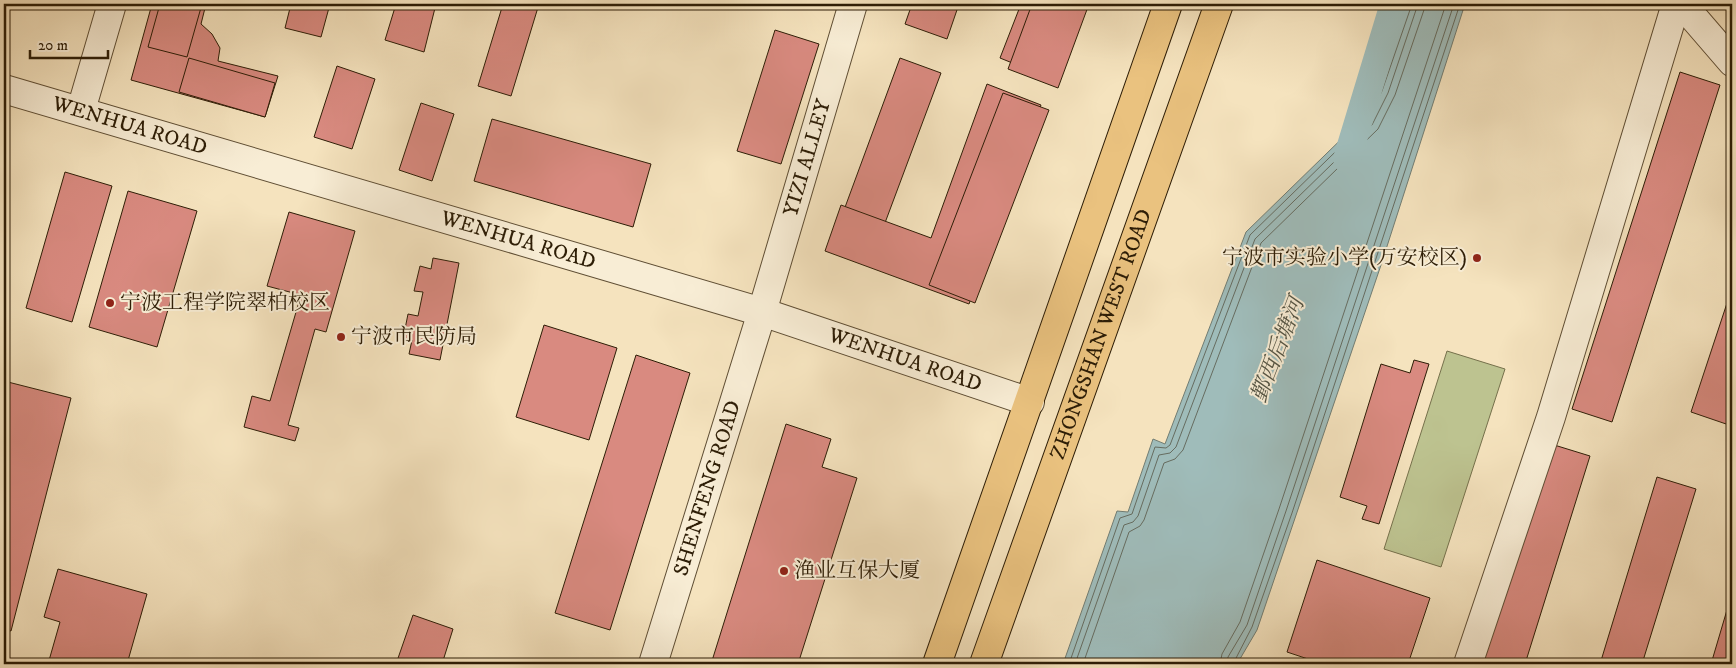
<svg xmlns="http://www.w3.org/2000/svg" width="1736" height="668" viewBox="0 0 1736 668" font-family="'IM FELL DW Pica','Noto Serif SC',serif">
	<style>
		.green { fill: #bdc390; stroke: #75704b }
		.water { fill: #9fbcba; stroke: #717c72 }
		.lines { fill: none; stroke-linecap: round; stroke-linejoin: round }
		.shore { stroke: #666c60; stroke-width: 1 }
		.canal { stroke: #9fbcba; stroke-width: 28 }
		.building { fill: #d98a80; stroke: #2d1d06 }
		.minor-casing { stroke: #5f4e34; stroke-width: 30 }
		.major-casing { stroke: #2d1d06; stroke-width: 30 }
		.minor { stroke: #f8edd5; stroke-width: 28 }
		.major { stroke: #eac27f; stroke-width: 28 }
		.poi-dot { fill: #8f2418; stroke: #f8edd5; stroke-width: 2 }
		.labels { text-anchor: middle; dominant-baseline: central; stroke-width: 4; stroke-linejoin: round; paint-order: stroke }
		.street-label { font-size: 21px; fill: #2d1d06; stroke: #f8edd5 }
		.poi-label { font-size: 21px; fill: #2d1d06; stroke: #f8edd5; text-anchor: start }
		.water-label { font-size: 22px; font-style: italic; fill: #555545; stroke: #f8edd5 }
	</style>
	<rect width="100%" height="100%" fill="#f5e3be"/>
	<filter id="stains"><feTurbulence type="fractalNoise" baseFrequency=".004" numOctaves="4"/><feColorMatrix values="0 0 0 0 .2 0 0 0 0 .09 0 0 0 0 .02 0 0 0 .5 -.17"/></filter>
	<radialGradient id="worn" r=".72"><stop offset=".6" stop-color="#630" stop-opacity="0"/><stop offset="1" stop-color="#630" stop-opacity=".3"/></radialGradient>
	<!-- green -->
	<polygon class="green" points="1447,351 1505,369 1441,567 1384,549"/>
	<!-- water -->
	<polygon class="water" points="1408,4 1465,4 1381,265 1257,630 1237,664 1063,664 1117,511 1128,512 1153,439 1165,444 1246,232 1363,118 1377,89"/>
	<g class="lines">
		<!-- shore -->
		<g class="shore">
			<polyline points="1069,664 1120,518 1132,514 1155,447 1166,448 1170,445 1250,235 1367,121 1382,91 1412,4"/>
			<polyline points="1075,664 1124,525 1133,522 1138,516 1159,455 1170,453 1176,447 1255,239 1372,125 1388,93 1418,4"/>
			<polyline points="1083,664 1129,532 1140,526 1144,520 1164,463 1175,459 1183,450 1261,243 1378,129 1395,95 1426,4"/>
			<polyline points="1220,664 1222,654 1240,622 1279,509 1446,4"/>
			<polyline points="1227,664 1228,657 1247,625 1286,511 1454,4"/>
			<polyline points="1233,664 1252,627 1292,513 1460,4"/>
		</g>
		<!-- canal -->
		<polyline class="canal" points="1347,159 1394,4"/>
	</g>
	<!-- building -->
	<g class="building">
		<polygon points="152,4 206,4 201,24 212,34 220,48 218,61 278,76 265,117 131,80"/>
		<polygon points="160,4 202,4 187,57 148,47"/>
		<polygon points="291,4 330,4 321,37 285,28"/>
		<polygon points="396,4 436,4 424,52 385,40"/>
		<polygon points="503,4 539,4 511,96 478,86"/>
		<polygon points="912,4 959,4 947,39 905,24"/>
		<polygon points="1021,4 1081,4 1052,79 1000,58"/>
		<polygon points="1032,4 1089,4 1058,88 1008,69"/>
		<polygon points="775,30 819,44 781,164 737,151"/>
		<polygon points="189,58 275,83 265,117 179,92"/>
		<polygon points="900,58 941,73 870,263 830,248"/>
		<polygon points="337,66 375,79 352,149 314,137"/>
		<polygon points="1680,72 1720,85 1612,422 1572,409"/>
		<polygon points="987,84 1041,105 969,304 825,251 841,205 931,238"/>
		<polygon points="1003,93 1049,110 975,303 929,285"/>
		<polygon points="421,103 454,114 432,181 399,170"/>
		<polygon points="492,119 651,164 633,227 474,181"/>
		<polygon points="65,172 112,186 72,322 26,308"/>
		<polygon points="128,191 197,211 157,347 89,327"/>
		<polygon points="289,212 355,231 326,332 315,329 288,425 299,428 295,441 244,427 252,396 270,401 301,295 267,286"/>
		<polygon points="433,258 459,263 440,360 409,354 412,340 403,339 408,314 418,316 423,292 414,291 420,266 431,269"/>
		<polygon points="1732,288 1732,426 1691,412"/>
		<polygon points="544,325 617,348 589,440 516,417"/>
		<polygon points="636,355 690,373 610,630 555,613"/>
		<polygon points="1414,360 1429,364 1379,524 1362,519 1367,506 1340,497 1381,364 1410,373"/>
		<polygon points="4,381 71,398 11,631 4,629"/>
		<polygon points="786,424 831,439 822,467 857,478 798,664 711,664"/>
		<polygon points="1551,444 1590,456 1525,664 1483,664"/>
		<polygon points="1657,477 1696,489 1642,664 1600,664"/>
		<polygon points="1317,560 1430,598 1408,664 1323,664 1287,652"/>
		<polygon points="58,569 147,594 127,664 48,664 60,622 44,617"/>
		<polygon points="1732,593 1732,664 1711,664"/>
		<polygon points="413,615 453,629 442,664 396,664"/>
	</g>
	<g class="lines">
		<!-- minor casing -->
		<g class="minor-casing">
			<g id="minor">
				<polyline points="1682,4 1732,62"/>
				<path id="s1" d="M4,89L762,312L1030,402"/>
				<polyline points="81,110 112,4"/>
				<path id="s2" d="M653,664L762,312L853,4"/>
				<polyline points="1468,664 1551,417 1676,4"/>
			</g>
		</g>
		<!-- major casing -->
		<g class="major-casing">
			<g id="major">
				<polyline points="937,664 1168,4"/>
				<path id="s3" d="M984,664L1219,4"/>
			</g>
		</g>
		<!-- minor -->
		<use href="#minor" class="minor"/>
		<!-- major -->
		<use href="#major" class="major"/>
	</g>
	<!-- markers -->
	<g class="poi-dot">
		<circle cx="1477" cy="258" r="5"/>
		<circle cx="110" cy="303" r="5"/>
		<circle cx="341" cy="337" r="5"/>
		<circle cx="784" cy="571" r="5"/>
	</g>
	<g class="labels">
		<!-- street labels -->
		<g class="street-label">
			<text stroke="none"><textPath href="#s1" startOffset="131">WENHUA ROAD</textPath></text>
			<text stroke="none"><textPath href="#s2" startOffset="529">YIZI ALLEY</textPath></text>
			<text stroke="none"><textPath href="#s1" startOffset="536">WENHUA ROAD</textPath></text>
			<text stroke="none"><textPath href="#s3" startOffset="350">ZHONGSHAN WEST ROAD</textPath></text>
			<text stroke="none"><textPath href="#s1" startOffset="941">WENHUA ROAD</textPath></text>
			<text stroke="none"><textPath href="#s2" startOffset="184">SHENFENG ROAD</textPath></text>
		</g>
		<!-- poi labels -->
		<g class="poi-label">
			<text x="1467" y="258" text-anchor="end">宁波市实验小学(万安校区)</text>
			<text x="120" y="303">宁波工程学院翠柏校区</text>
			<text x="351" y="337">宁波市民防局</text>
			<text x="794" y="571">渔业互保大厦</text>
		</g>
		<!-- water labels -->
		<g class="water-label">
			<text transform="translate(1278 350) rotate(-69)">鄞西后塘河</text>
		</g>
	</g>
	<!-- margin -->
	<rect width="1736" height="668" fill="none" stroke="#f5e3be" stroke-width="20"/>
	<rect x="5" y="5" width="1726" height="658" fill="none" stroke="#2d1d06" stroke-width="2.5"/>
	<rect x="10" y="10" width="1716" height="648" fill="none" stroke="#2d1d06"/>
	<!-- scale -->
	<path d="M30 50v8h78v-8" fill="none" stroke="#2d1d06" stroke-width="2.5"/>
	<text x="38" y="50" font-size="15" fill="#2d1d06" stroke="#f8edd5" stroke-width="4" paint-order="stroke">20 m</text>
	<rect width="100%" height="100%" filter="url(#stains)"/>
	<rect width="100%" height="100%" fill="url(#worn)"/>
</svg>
